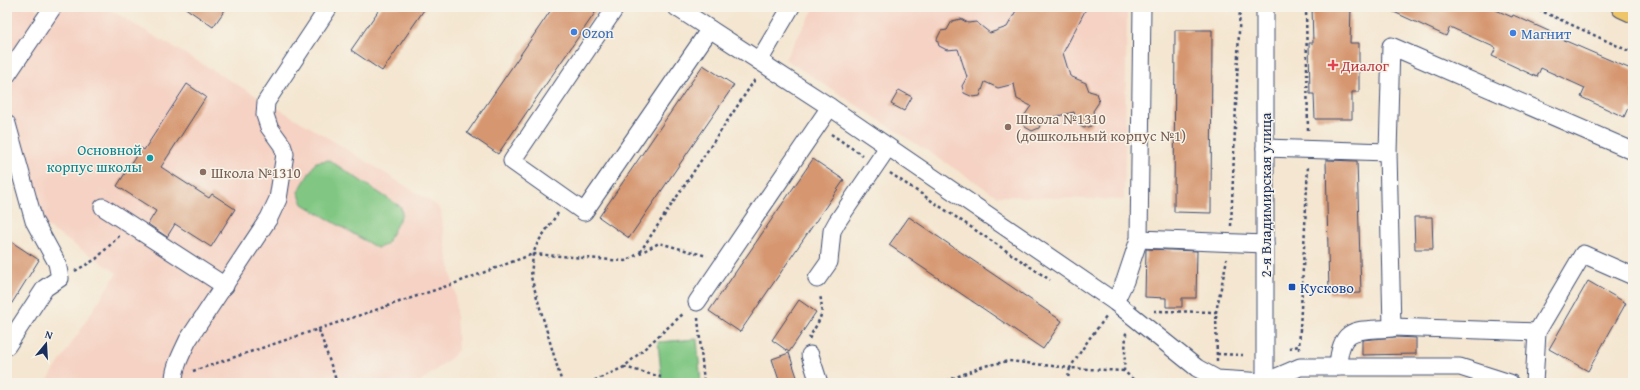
<svg xmlns="http://www.w3.org/2000/svg" width="1640" height="390" viewBox="0 0 1640 390" font-family="'Gentium Book Plus',serif">
	<style>
		.built { fill: #f5d2c3 }
		.green { fill: #81c783; stroke: #4e7b70 }
		.building { fill: #d5966f }
		.lines { fill: none; stroke-linecap: round; stroke-linejoin: round }
		.minor-casing { stroke: #3c4a6f; stroke-width: 19 }
		.major-casing { stroke: #3c4a6f; stroke-width: 23 }
		.path { stroke: #3c4a6f; stroke-width: 2.5; stroke-dasharray: 3 3; stroke-linecap: butt }
		.minor { stroke: #fff; stroke-width: 17 }
		.major { stroke: #eec569; stroke-width: 21 }
		.shop-dot { fill: #3f7fe0; stroke: #f7f3e8; stroke-width: 1.5 }
		.health-dot { fill: #e0444e; stroke: #f7f3e8; stroke-width: 1.5 }
		.education-dot { fill: #8d6e63; stroke: #f7f3e8; stroke-width: 1.5 }
		.culture-dot { fill: #0f9aa8; stroke: #f7f3e8; stroke-width: 1.5 }
		.transit-dot { fill: #1a4fb4; stroke: #f7f3e8; stroke-width: 1.5 }
		.labels { text-anchor: middle; dominant-baseline: central; stroke-width: 3; stroke-linejoin: round; paint-order: stroke }
		.shop-label { font-size: 15px; fill: #366cbe; stroke: #f7f3e8; text-anchor: start }
		.health-label { font-size: 15px; fill: #be3a42; stroke: #f7f3e8; text-anchor: start }
		.education-label { font-size: 15px; fill: #785e54; stroke: #f7f3e8; text-anchor: start }
		.culture-label { font-size: 15px; fill: #0d838f; stroke: #f7f3e8; text-anchor: end }
		.street-label { font-size: 15px; fill: #1b2f5e; stroke: #f7f3e8 }
		.transit-label { font-size: 15px; fill: #164399; stroke: #f7f3e8; text-anchor: start }
	</style>
	<rect width="100%" height="100%" fill="#f7f3e8"/>
	<filter id="ink" filterUnits="userSpaceOnUse"><feTurbulence type="fractalNoise" baseFrequency=".025" numOctaves="2"/><feDisplacementMap in="SourceGraphic" scale="8" xChannelSelector="R" yChannelSelector="G"/><feConvolveMatrix kernelMatrix="1 2 1 2 8 2 1 2 1" color-interpolation-filters="sRGB"/></filter>
	<filter id="wash" filterUnits="userSpaceOnUse"><feTurbulence type="fractalNoise" baseFrequency=".012" numOctaves="4" result="noise"/><feDisplacementMap in="SourceGraphic" scale="16" xChannelSelector="R" yChannelSelector="G"/><feGaussianBlur stdDeviation="0.9" result="paint"/><feColorMatrix in="noise" values="0 0 0 0 0 0 0 0 0 0 0 0 0 0 0 0 0 1.4 0 .05"/><feComposite in="paint" operator="in"/></filter>
	<g filter="url(#wash)">
		<rect width="100%" height="100%" fill="#f4e6d0"/>
		<!-- built -->
		<g class="built">
			<polygon points="7,7 34,7 45,15 7,72"/>
			<polygon points="57,7 105,7 330,139 436,205 441,211 444,236 455,293 458,350 452,357 419,383 46,383 117,273 37,220 7,111 7,82"/>
			<polygon points="815,7 1127,7 1124,200 997,196 785,59"/>
		</g>
		<!-- green -->
		<g class="green">
			<polygon points="329,160 401,207 402,214 386,245 377,248 303,204 298,192 316,162"/>
			<polygon points="697,339 701,383 662,383 658,342"/>
		</g>
		<g id="blocks">
			<!-- building -->
			<g class="building">
				<polygon points="184,7 227,7 213,27"/>
				<polygon points="381,7 426,7 382,71 351,50"/>
				<polygon points="553,7 599,7 498,154 467,133"/>
				<polygon points="1018,7 1087,7 1063,53 1070,76 1086,83 1089,91 1096,93 1099,102 1093,111 1095,118 1091,126 1084,128 1077,124 1074,112 1042,120 1039,128 1032,131 1025,127 1022,119 1031,106 1017,99 1014,84 998,88 985,82 980,96 973,97 964,93 962,86 967,77 958,49 947,50 939,46 937,39 941,31 947,30 952,21 961,19 968,23 976,22 990,33 1007,27"/>
				<polygon points="1312,7 1351,7 1350,43 1359,43 1359,92 1352,92 1352,119 1315,119 1314,94 1310,94 1309,43 1313,43"/>
				<polygon points="1383,7 1489,7 1512,17 1513,15 1553,33 1552,35 1633,70 1633,110 1628,108 1624,117 1581,97 1585,88 1541,68 1537,77 1492,56 1496,48 1450,27 1446,36"/>
				<polygon points="1175,30 1212,30 1211,213 1174,212"/>
				<polygon points="703,65 734,85 629,238 599,217"/>
				<polygon points="187,84 206,97 161,167 209,198 212,194 235,209 211,247 175,224 167,237 148,224 156,211 117,186 141,148 144,150"/>
				<polygon points="899,90 912,97 904,111 891,104"/>
				<polygon points="813,159 844,180 740,332 709,311"/>
				<polygon points="1326,160 1357,161 1361,293 1329,294"/>
				<polygon points="909,217 1062,321 1043,349 889,245"/>
				<polygon points="1414,217 1432,217 1433,249 1415,249"/>
				<polygon points="7,239 39,260 7,311"/>
				<polygon points="1146,249 1197,251 1196,298 1182,298 1182,307 1166,307 1166,298 1145,297"/>
				<polygon points="1588,281 1626,303 1588,371 1549,349"/>
				<polygon points="799,300 816,312 789,352 772,340"/>
				<polygon points="1395,337 1416,338 1416,354 1362,355 1362,340"/>
				<polygon points="789,353 799,383 780,383 772,359"/>
			</g>
		</g>
	</g>
	<g filter="url(#ink)">
		<use href="#blocks" fill-opacity="0" stroke="#3c4a6f" stroke-width="1"/>
		<g class="lines">
			<!-- minor casing -->
			<g class="minor-casing">
				<g id="minor">
					<polyline points="616,7 512,161 584,212 710,29"/>
					<polyline points="676,7 830,107 1115,302 1197,368 1217,379 1265,382 1300,367 1460,367 1510,383"/>
					<polyline points="1265,7 1265,383"/>
					<polyline points="759,61 791,7"/>
					<polyline points="7,75 53,7"/>
					<polyline points="7,124 34,221 57,263 60,278 45,288 7,346"/>
					<polyline points="1265,148 1388,152 1391,46 1633,151"/>
					<polyline points="103,207 225,286"/>
					<polyline points="1139,239 1265,244"/>
					<polyline points="817,279 829,262 832,231 837,222 888,147"/>
					<polyline points="697,302 830,107"/>
					<polyline points="1115,302 1125,281 1139,239 1142,7"/>
					<polyline points="1392,327 1537,332 1583,254 1633,276"/>
					<polyline points="810,355 819,383"/>
					<path d="M1338,367C1340,324 1359,331 1392,328L1388,152"/>
					<path d="M174,383C173,369 182,353 188,340L269,218L278,199L285,154L282,145L269,127L265,115L266,102L329,7"/>
					<polyline points="1534,383 1537,332"/>
				</g>
			</g>
			<!-- major casing -->
			<g class="major-casing">
				<polyline id="major" points="1622,7 1633,12"/>
			</g>
			<!-- path -->
			<g class="path">
				<polyline points="1306,7 1308,132"/>
				<polyline points="1533,7 1633,53"/>
				<polyline points="831,134 862,155"/>
				<polyline points="890,173 1050,280"/>
				<polyline points="558,213 538,242 533,254 531,277 562,383"/>
				<polyline points="1231,226 1240,7"/>
				<polyline points="640,252 756,78"/>
				<polyline points="75,271 96,259 119,236"/>
				<polyline points="1154,311 1216,312"/>
				<polyline points="698,318 704,383"/>
				<polyline points="319,330 337,383"/>
				<polyline points="1125,333 1126,334 1124,371 1137,383"/>
				<path d="M809,339C818,320 825,318 820,295"/>
				<polyline points="1289,348 1299,346"/>
				<polyline points="1299,350 1308,165"/>
				<polyline points="1217,354 1243,355"/>
				<polyline points="1217,361 1216,312 1227,259"/>
				<polyline points="624,367 661,377"/>
				<polyline points="193,371 453,284 533,254 625,261 659,243 707,256"/>
				<polyline points="589,383 624,367 684,313"/>
				<polyline points="941,383 984,366 1009,361 1070,368 1089,339 1107,316"/>
				<polyline points="1067,383 1070,368 1124,371"/>
			</g>
			<!-- minor -->
			<use href="#minor" class="minor"/>
			<!-- major -->
			<use href="#major" class="major"/>
		</g>
	</g>
	<!-- markers -->
	<g class="shop-dot">
		<circle cx="574" cy="32" r="4"/>
		<circle cx="1513" cy="33" r="4"/>
	</g>
	<path class="health-dot" d="M1331 59h4v4h4v4h-4v4h-4v-4h-4v-4h4z"/>
	<g class="education-dot">
		<circle cx="1008" cy="127" r="4"/>
		<circle cx="203" cy="172" r="4"/>
	</g>
	<circle class="culture-dot" cx="150" cy="158" r="4"/>
	<rect class="transit-dot" x="1288" y="283" width="8" height="8" rx="2"/>
	<g class="labels">
		<!-- shop labels -->
		<g class="shop-label">
			<text x="582" y="32">Ozon</text>
			<text x="1521" y="33">Магнит</text>
		</g>
		<!-- health labels -->
		<g class="health-label">
			<text x="1341" y="65">Диалог</text>
		</g>
		<!-- education labels -->
		<g class="education-label">
			<text x="1016" y="118">Школа №1310<tspan x="1016" dy="17">(дошкольный корпус №1)</tspan></text>
			<text x="211" y="172">Школа №1310</text>
		</g>
		<!-- culture labels -->
		<g class="culture-label">
			<text x="142" y="149">Основной<tspan x="142" dy="17">корпус школы</tspan></text>
		</g>
		<!-- street labels -->
		<g class="street-label">
			<text transform="translate(1265 195) rotate(-90)">2-я Владимирская улица</text>
		</g>
		<!-- transit labels -->
		<g class="transit-label">
			<text x="1300" y="287">Кусково</text>
		</g>
	</g>
	<!-- margin -->
	<rect width="1640" height="390" fill="none" stroke="#f7f3e8" stroke-width="24"/>
	<!-- north arrow -->
	<g transform="translate(46 344) rotate(18)" stroke="#f7f3e8" stroke-width="3" paint-order="stroke">
	<path d="M0-3L7 15L0 10L-7 15Z" fill="#1b2f5e"/>
	<text y="-6" font-size="11" font-weight="bold" text-anchor="middle" fill="#1b2f5e">N</text>
	</g>
</svg>
